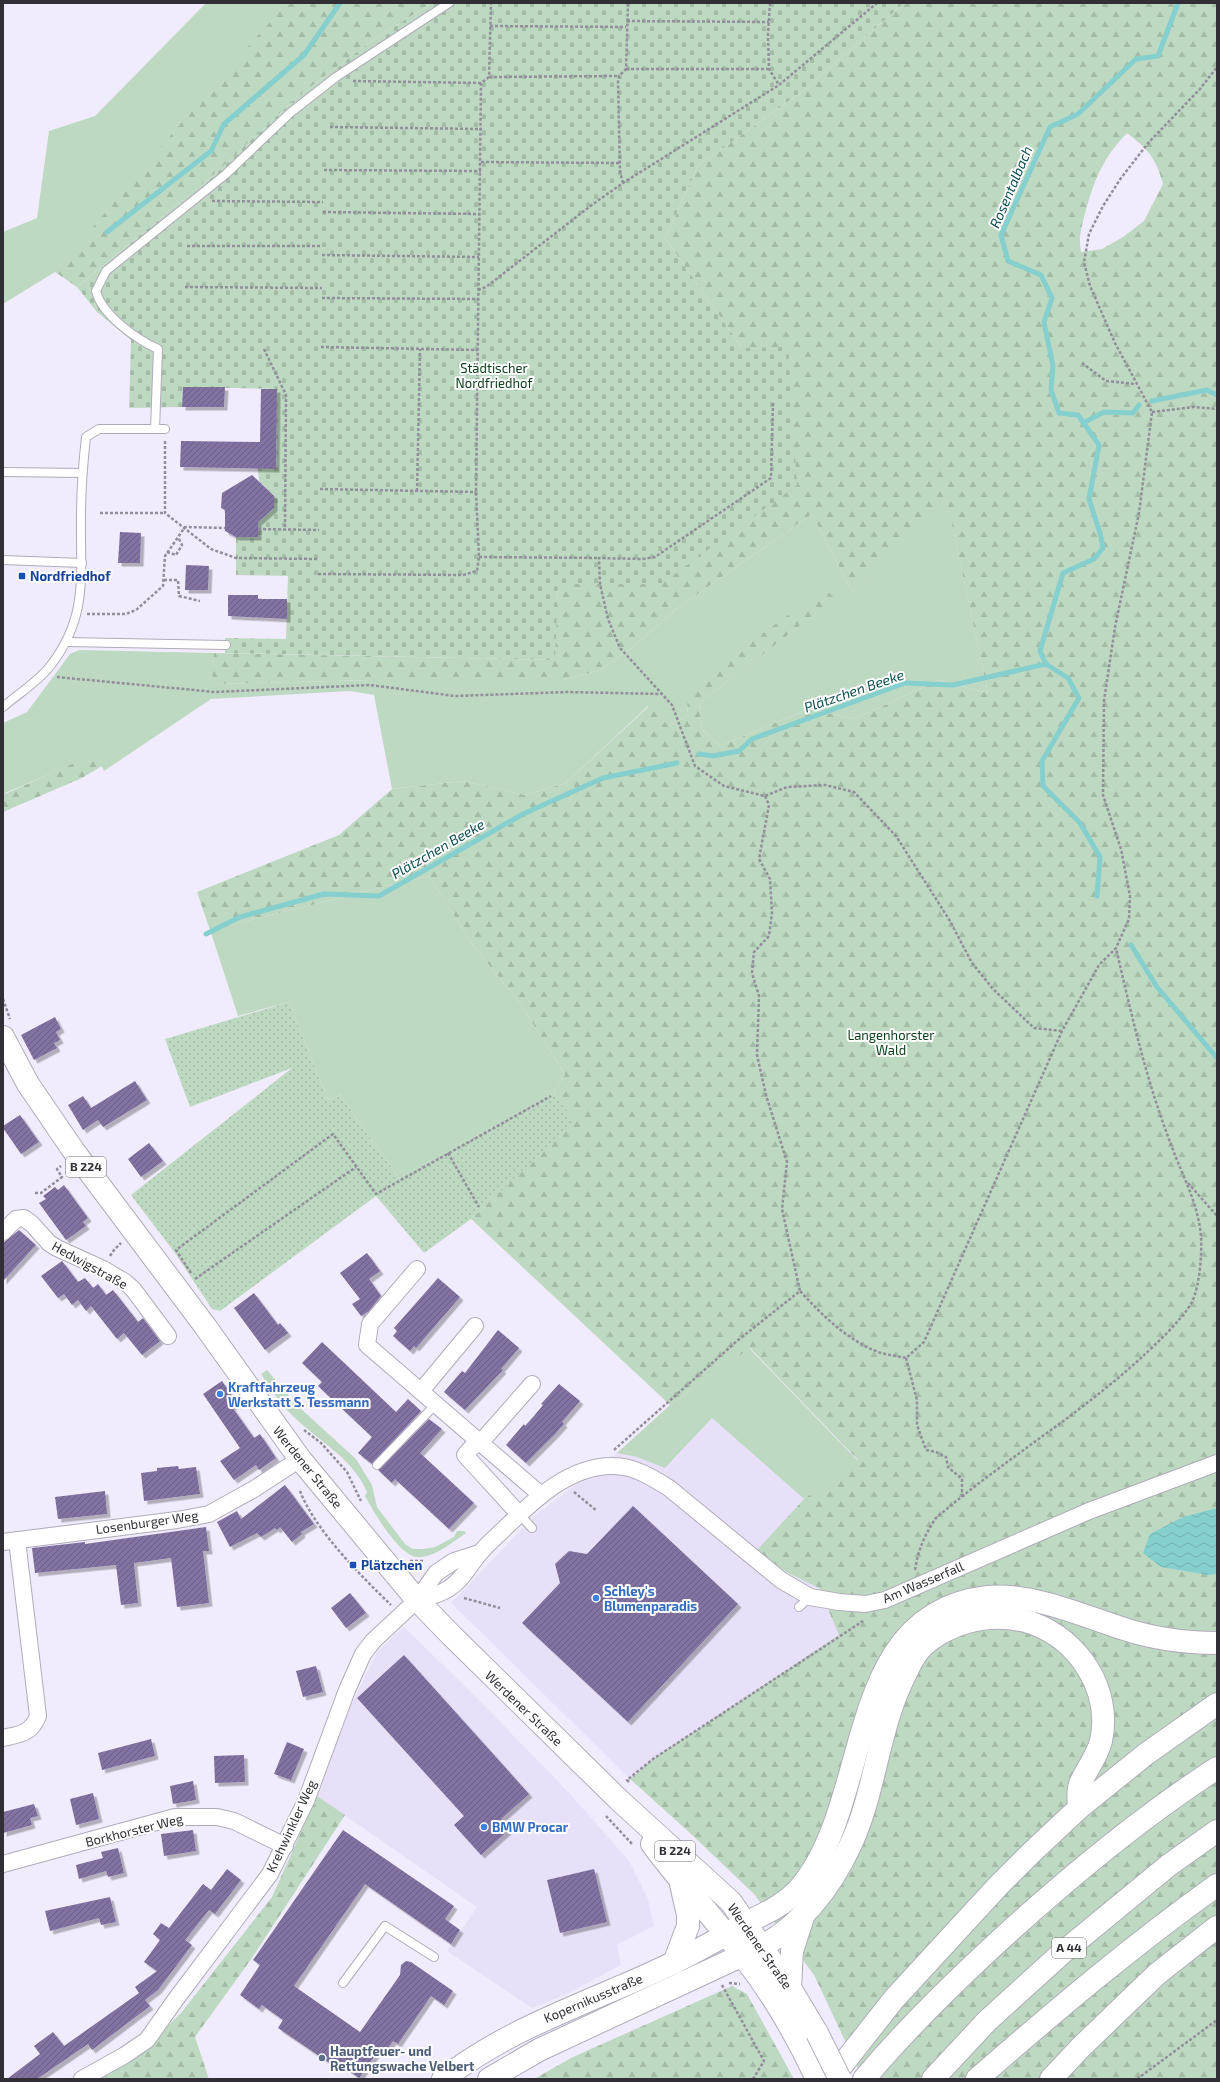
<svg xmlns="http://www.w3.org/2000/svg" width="1220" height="2082" font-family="'Exo 2',sans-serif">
<defs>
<pattern id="forest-firs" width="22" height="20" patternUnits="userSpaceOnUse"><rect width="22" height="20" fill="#bed9c1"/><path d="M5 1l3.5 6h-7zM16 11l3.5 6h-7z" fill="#a4bba6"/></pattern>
<pattern id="cemetery-stones" width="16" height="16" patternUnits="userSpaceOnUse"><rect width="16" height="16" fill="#bed9c1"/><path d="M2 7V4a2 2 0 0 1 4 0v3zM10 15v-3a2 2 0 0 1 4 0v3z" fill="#a4bba6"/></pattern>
<pattern id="park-dots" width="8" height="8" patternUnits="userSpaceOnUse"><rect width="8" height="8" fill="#bed9c1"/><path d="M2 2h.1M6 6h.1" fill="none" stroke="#a4bba6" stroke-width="1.8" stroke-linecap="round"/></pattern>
<pattern id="water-waves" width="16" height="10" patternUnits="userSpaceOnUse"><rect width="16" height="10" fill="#85cfcf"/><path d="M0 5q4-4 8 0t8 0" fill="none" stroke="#73b2b2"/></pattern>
<pattern id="building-hatch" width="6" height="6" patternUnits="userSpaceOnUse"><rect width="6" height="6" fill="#8272a2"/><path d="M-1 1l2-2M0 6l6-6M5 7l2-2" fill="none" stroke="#6b5e85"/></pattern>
<filter id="shadow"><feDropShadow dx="3.5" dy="3.5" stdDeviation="0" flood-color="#0004"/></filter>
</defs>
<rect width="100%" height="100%" fill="#f1ecfd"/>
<!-- built -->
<g fill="#e8e0f8">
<path d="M712,1418L804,1499L756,1551L788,1573L819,1588L839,1635L653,1759L630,1779L451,1603L534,1516L617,1453L637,1457L665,1468Z"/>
<path d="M404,1627L480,1701L572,1796L629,1861L648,1899L654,1926L617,1945L621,1965L569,1993L532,2008L447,1951L477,1907L314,1794L351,1705L378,1650Z"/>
</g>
<!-- grass -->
<g fill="#bed9c1">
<path d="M206,3H289L55,272L3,304V232L37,218L49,131L95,116Z"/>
<path d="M947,500L988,693L938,680L855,719L808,709L720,746L702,729L699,703L834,599L687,708V716L669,726L648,706L566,783L525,795L463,781L392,789L374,695L350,691L211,699L104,771L96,754L3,794V723L27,712L70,654L79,650L214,653L213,684L374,680H563L600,670L637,644L676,609L812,514L852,592Z"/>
<path d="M429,876L472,944L519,1002L565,1074L554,1093L399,1178L340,1095L328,1100L289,1002L238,1016L210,930Z"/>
<path d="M749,1348L858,1461L804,1499L712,1418L665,1468L637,1457L617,1453L670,1405Z"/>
<path d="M267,1370L299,1407L356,1459L372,1485L377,1507L405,1544L413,1549H423L435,1547L454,1537L457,1531H464L466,1533C453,1542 433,1559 416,1557C398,1554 373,1511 365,1496L367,1492C351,1455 315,1440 289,1412C278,1401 270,1387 261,1374Z"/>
</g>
<!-- forest -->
<g fill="url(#forest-firs)" fill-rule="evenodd">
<path d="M287,3H432L373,40L297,97L219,170L77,287L55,272L204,96Z"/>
<path d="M904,3H1217V2079H863L814,1975L754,1894L691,1834L630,1779L653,1759L839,1635L819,1588L788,1573L756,1551L804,1499L858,1460L750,1348L670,1405L471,1219L574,1122L554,1093L565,1074L519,1002L472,944L429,876L210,930L197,892L339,835L392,789L463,781L525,795L566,783L649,706L669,726L687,716L688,693L695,683L825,588L835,599L699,703L702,729L720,746L808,709L855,719L938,680L988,693L947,501L852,592L812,514L676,609L637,644L600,670L563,680H374L212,684L214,653L554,660L558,584H661L742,348L665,238L698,166L804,90ZM1127,133C1148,149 1156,158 1163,184L1144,221L1123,237L1102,249L1081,252C1078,237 1082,225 1086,210C1095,178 1103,158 1127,133Z"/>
<path d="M96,753L102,766L82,778L3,812V790L5,794Z"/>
<path d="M314,1794L345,1815L252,1958L195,2037L209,2079H101L133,2060L181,2013L272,1897L313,1805Z"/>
<path d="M732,1986L747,1994L794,2079H534L573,2057Z"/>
</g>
<!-- cemetery -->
<path fill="url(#cemetery-stones)" d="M432,3H904L804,90L698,166L665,238L742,348L788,347L797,485L661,584H558L555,660L225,653V638L286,639L288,576L236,575V537H258V522L274,508V496L259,481L258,469L277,389L183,387L182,407L129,408L131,340L97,312L77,287L219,170L297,97L373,40Z"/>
<!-- park -->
<path fill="url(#park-dots)" d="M289,1002L328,1100L340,1095L399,1178L554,1093L575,1122L471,1219L424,1253L376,1196L220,1311L212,1309L175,1253L131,1195L292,1068L190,1107L165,1039Z"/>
<!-- water -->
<path fill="url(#water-waves)" d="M1217,1508V1574L1208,1575L1161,1567L1143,1553L1150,1534L1183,1517Z"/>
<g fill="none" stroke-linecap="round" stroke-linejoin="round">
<!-- stream -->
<g stroke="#85cfcf" stroke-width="5">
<path d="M107,232L211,151L224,124L304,55L340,3"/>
<path d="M1152,401L1207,390L1217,395"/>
<path d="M1083,423L1104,412L1133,413L1139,405"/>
<path d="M699,754L713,756L739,751L752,739L905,683L953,685L1046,664"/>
<path d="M1097,896L1100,857L1080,823L1043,786L1042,761L1079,698L1068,678L1046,664L1040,651L1063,573L1094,559L1103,548L1100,533L1089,499L1099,445L1078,415L1059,413L1051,390L1053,366L1044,322L1052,298L1041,275L1008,261L1001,235L1050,127L1078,114L1136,59L1158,56L1178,3"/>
<path d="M206,934L240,917L324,894L379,896L523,814L603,778L677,763"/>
<path d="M1131,945L1157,987L1217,1058"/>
</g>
</g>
<!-- building -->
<g fill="url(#building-hatch)" filter="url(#shadow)">
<path d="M183,387H225L224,407H182Z"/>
<path d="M261,389H277L276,469L180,467L181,441L260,442Z"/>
<path d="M252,475L274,496V508L258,522V537H236L225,531V510L221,508L222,493Z"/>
<path d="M120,532L141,533L140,563H118Z"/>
<path d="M186,565L209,566L208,590H185Z"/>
<path d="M228,595H258V599H287V619L228,616Z"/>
<path d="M55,1017L61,1029L56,1032L60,1040L54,1043L57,1048L34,1060L21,1035Z"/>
<path d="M135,1081L147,1100L103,1127L98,1120L83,1130L68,1105L83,1096L91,1108Z"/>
<path d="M20,1115L39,1142L21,1154L3,1128V1126Z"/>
<path d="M149,1143L163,1161L141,1177L128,1159Z"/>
<path d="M64,1185L88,1218L83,1222L86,1226L66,1240L39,1203L46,1199L43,1196L55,1187L58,1190Z"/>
<path d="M19,1230L36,1245L3,1281V1243Z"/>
<path d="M367,1253L380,1271L369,1279L381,1296L369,1311L361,1316L352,1304L360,1299L340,1273Z"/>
<path d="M62,1261L78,1282L85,1278L93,1288L98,1284L106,1295L113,1290L138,1322L143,1318L160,1341L142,1355L124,1333L117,1339L91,1306L86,1311L78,1300L72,1305L64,1294L58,1298L41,1276Z"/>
<path d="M438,1278L460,1297L416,1348L414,1346L410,1351L393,1336L397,1331L394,1328Z"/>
<path d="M254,1293L278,1325L280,1323L288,1333L265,1350L234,1308Z"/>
<path d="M498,1330L519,1348L501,1369L503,1370L465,1410L444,1392L462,1371L465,1373Z"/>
<path d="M322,1342L396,1412L408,1399L421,1411L372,1464L358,1453L372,1437L318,1386L322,1382L302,1363Z"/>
<path d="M222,1381L237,1403L232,1407L254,1438L260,1434L276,1458L259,1470L256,1465L234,1480L220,1461L240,1448L203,1394Z"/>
<path d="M559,1384L580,1401L562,1422L564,1424L555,1434L526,1463L506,1445L524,1424L525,1426L534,1416L543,1405L541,1404Z"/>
<path d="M429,1419L442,1429L420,1453L474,1503L449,1529L395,1479L392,1483L378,1470Z"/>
<path d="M178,1466L179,1469L196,1467L200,1494L144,1501L141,1473L157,1471V1468Z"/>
<path d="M285,1485L314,1524L301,1532L302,1534L292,1542L280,1527L277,1530L275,1528L261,1537L257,1533L230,1547L217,1522L237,1511L241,1519Z"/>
<path d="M105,1491L107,1514L58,1519L55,1497Z"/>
<path d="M633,1506L738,1604L628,1722L522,1623L560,1583L555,1564L569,1551L587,1554Z"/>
<path d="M206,1527L209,1551H203L209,1603L177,1607L171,1558L134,1563L138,1603L121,1605L116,1565L35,1573L32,1548L85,1542V1544Z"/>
<path d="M350,1593L366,1613L346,1628L331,1608Z"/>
<path d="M404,1655L529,1794L501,1819L510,1829L481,1855L454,1825L464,1816L357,1698Z"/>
<path d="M316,1666L323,1692L303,1697L296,1671Z"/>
<path d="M151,1739L155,1756L102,1770L98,1753Z"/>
<path d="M287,1742L304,1749L291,1780L274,1774Z"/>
<path d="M244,1755L245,1782L215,1783L214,1756Z"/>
<path d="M193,1781L196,1800L173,1804L170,1786Z"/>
<path d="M93,1793L99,1819L76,1825L70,1799Z"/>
<path d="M34,1804L38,1816L30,1818L32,1825L3,1833V1812Z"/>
<path d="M193,1830L196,1851L164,1856L161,1834Z"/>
<path d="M343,1830L454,1906L445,1919L460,1930L451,1944L365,1884L294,1986L360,2032L400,1975L401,1965L406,1961L411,1962L453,1991L444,2005L431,1996L398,2044L393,2041L386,2051L381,2047L359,2078L340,2064L337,2068L278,2028L283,2020L262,2005L259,2009L240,1995L260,1965L253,1960Z"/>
<path d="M118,1848L124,1873L108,1877L106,1871L79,1879L76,1865L103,1858L101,1852Z"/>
<path d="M227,1869L241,1880L215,1914L209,1910L185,1940L192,1945L158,1990L145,2000L150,2006L92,2050L88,2044L37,2079H7L40,2054L34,2046L53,2032L64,2046L139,1993L135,1987L157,1971L144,1962L160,1940L153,1934L161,1923L169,1928L203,1884L211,1890Z"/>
<path d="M594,1869L607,1922L560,1933L547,1880Z"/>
<path d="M110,1897L116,1922L101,1925L99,1918L50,1931L45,1911Z"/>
</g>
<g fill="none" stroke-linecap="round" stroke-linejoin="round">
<defs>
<g id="lane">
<path d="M155,429L158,349C136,339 102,315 96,291L106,271L226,174L290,113L336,77L449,3"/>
<path d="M3,472L82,473"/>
<path d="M3,560L82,563"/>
<path d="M66,642L226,645"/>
<path d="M3,707C19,693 38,682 51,665C89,615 80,574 81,516C81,490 83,464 86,437L99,429H165"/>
<path d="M377,1465L436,1404"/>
<path d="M519,1514L532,1528"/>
<path d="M799,1607L810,1597"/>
<path d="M343,1983L385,1926L434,1957"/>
</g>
<g id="street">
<path d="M3,1232L16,1219L24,1218L32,1224L49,1243L57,1248L103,1269L125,1282L133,1289L168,1336"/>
<path d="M417,1269L370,1324L367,1345L541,1495"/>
<path d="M421,1391L475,1326"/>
<path d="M519,1514L465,1455L472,1447L481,1442L532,1384"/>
<path d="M3,1542L177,1520L209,1514L254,1489L300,1459"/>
<path d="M417,1600C427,1597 439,1595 448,1589C463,1580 469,1565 480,1553C487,1544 496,1537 504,1529C533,1501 569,1465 614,1466C634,1466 653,1478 669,1488L781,1580L810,1597L839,1602L865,1604L885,1600L1089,1511L1217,1463"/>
<path d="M3,1738C20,1734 31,1734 38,1716L17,1540"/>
<path d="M3,1864L175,1817H217L234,1821L285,1846"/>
<path d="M82,2079L125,2055L147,2040L176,1999L270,1874L306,1801L347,1690L363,1654L373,1641L417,1600L436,1573L454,1561L479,1553"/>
</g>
<g id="secondary">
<path d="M443,2079C498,2037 553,2016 615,1989C659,1971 702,1950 743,1924"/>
<path d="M489,2079L539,2050L760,1947"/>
</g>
<g id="primary">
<path d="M3,1037L28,1084L73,1150L205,1326L300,1459L417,1600L452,1636L619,1800L731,1902L790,1988L817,2033"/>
<path d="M652,1844C681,1883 714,1918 743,1956C772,1993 797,2036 817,2079"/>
<path d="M674,1963L688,1926V1915L681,1884"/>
</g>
<g id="highway">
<path d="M745,1923C765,1914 784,1905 799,1889C875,1801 841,1613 988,1597C1031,1593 1081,1615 1121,1628C1151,1638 1185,1643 1217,1643"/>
<path d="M761,1947C803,1924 831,1887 851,1844C876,1790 878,1727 906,1673C910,1664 915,1654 922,1647C934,1635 952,1626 967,1622C989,1616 1010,1616 1032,1623C1079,1640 1112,1690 1101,1741C1097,1757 1086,1770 1080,1784C1077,1791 1079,1801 1079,1808"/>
<path d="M790,1988L792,1951L803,1917"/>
<path d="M831,2079L894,1999L998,1886L1031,1853L1079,1808L1146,1754L1217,1704"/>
<path d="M864,2079C902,2034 943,1993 986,1953C1058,1886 1134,1822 1217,1768"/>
<path d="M933,2079L987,2021L1062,1953L1169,1865L1217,1831"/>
<path d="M977,2079C1055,2011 1133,1945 1217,1885"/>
<path d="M1051,2079L1080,2048L1157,1974L1217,1927"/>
</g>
</defs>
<!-- lane casing -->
<use href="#lane" stroke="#b0abbb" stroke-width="10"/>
<!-- street casing -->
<use href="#street" stroke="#b0abbb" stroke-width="18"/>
<!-- secondary casing -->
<use href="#secondary" stroke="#b0abbb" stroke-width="24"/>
<!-- primary casing -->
<use href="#primary" stroke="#b0abbb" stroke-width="24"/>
<!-- highway casing -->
<use href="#highway" stroke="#b0abbb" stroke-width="24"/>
<!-- path -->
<g stroke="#928e9a" stroke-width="2.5" stroke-dasharray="3 2" stroke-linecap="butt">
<path d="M770,3L768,34L769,69L779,85"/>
<path d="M627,21L769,22"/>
<path d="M490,26L626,27"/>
<path d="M626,69H769"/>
<path d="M489,77L619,76"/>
<path d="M353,81L481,83"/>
<path d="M330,127L482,129"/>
<path d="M481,162L619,163"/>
<path d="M324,170L481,171"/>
<path d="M623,183L620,172L618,82L619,76L626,69L628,3"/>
<path d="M212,201L323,202"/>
<path d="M323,212L479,214"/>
<path d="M187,246H322"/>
<path d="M322,255L479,257"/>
<path d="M185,287L322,288"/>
<path d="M478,290L486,287L593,204L623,183L779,85L877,3"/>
<path d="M322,298L478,299"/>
<path d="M321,347L478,350"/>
<path d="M264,349L286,395L285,530"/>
<path d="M1082,363L1106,381L1135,384"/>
<path d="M773,403L771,478L655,557L642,559L599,558L600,584L608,619L620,648L672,705L695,766L724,786L765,796L787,787L825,785L854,792L896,836L950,921L972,963L993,989L1034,1028L1062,1031"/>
<path d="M1152,412L1194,407L1217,409"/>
<path d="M165,441V513L211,549L236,558L318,559"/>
<path d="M320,489L476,492"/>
<path d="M417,491L420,349"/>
<path d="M100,513H165"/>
<path d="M258,529L319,530"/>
<path d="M167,552L176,555L182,545L178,537"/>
<path d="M479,557L599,558"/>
<path d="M318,574L463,575L477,571L479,557L476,492L481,83L489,77L491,3"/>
<path d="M164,580H178L179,596L200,601"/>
<path d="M87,614H126L136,610L163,586L165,556L185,527L225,528"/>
<path d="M57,677L215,692L370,685L455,696L567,692L662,694"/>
<path d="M765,796L769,805L759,859L770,879L772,913L769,936L754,952L752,973L759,996L757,1055L766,1095L787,1162L782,1209L800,1291"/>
<path d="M3,999L10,1019"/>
<path d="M448,1153L479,1207"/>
<path d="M1188,1183L1217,1216"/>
<path d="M35,1193H41L62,1177L57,1169L61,1166"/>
<path d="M110,1256L114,1250L121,1243"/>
<path d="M191,1273L176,1250L333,1134L376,1194L551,1096"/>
<path d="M195,1279L356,1167"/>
<path d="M906,1358L917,1400V1425L926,1450L936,1452L946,1457L948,1467L962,1479V1497"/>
<path d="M304,1430L321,1443L347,1472L361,1501"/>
<path d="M614,1450L737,1341L800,1291C823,1316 846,1339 878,1352C887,1355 897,1356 906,1358L924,1342L1062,1031L1099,965L1116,948L1129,919L1130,896L1121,849L1103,795L1104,701L1115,627L1139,513L1152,412L1115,343L1090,286L1084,262L1089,234L1103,206L1121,178L1149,142L1200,89L1217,67"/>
<path d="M300,1491C315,1530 360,1575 391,1605"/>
<path d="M574,1492L597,1511"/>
<path d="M410,1561H425"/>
<path d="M915,1570C918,1550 925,1534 936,1518C1002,1461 1078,1416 1142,1357C1157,1343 1182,1320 1192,1302C1200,1285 1202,1254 1201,1236C1198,1202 1181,1173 1170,1142C1146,1079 1131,1013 1116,948"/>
<path d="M464,1598L500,1608"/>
<path d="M629,1782L627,1780L653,1759L863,1621"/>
<path d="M606,1816L633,1845"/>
<path d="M729,1983L740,1984"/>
<path d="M722,1985L764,2061L753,2079"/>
<path d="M1137,2079L1217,2020"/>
</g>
<!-- lane -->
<use href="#lane" stroke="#fff" stroke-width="8"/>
<!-- street -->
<use href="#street" stroke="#fff" stroke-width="16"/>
<!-- secondary -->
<use href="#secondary" stroke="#fff" stroke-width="22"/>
<!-- primary -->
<use href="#primary" stroke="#fff" stroke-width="22"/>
<!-- highway -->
<use href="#highway" stroke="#fff" stroke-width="22"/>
<defs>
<path id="primary-bridge" d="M817,2033L840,2079"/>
</defs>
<!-- primary-bridge casing -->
<use href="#primary-bridge" stroke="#b0abbb" stroke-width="24" stroke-linecap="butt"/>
<!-- primary-bridge -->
<use href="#primary-bridge" stroke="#fff" stroke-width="22"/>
</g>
<!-- markers -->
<g fill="#1a4fb4" stroke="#fcfdfc" stroke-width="1.5">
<rect x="18" y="572" width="8" height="8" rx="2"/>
<rect x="349" y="1561" width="8" height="8" rx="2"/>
</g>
<g fill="#3f7fe0" stroke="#fcfdfc" stroke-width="1.5">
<circle cx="220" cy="1394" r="4"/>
<circle cx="596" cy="1598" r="4"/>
<circle cx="484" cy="1827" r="4"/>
</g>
<circle fill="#5c6f8a" stroke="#fcfdfc" stroke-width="1.5" cx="322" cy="2058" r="4"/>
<g text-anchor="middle" stroke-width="4" stroke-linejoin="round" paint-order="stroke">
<!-- shield labels -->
<g fill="#fcfdfc" stroke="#6e6d71" stroke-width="1">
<rect x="66" y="1157" width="40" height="20" rx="3"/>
<rect x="655" y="1841" width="40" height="20" rx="3"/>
<rect x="1052" y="1938" width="34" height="20" rx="3"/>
</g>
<g font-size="12" font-weight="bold" fill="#312f35">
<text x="86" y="1171">B 224</text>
<text x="675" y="1855">B 224</text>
<text x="1069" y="1952">A 44</text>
</g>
<!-- park labels -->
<g font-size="13" fill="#0e401b" stroke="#fcfdfc">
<text x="494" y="373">Städtischer<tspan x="494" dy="15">Nordfriedhof</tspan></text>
<text x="891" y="1040">Langenhorster<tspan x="891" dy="15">Wald</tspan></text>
</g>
<!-- transit labels -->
<g font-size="13" font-weight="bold" fill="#164399" stroke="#fcfdfc" text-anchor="start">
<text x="30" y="581">Nordfriedhof</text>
<text x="361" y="1570">Plätzchen</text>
</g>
<!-- street labels -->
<g font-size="13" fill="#312f35" stroke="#fcfdfc">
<text transform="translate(90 1265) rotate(29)" y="5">Hedwigstraße</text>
<text transform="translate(308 1467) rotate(51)" y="5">Werdener Straße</text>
<text transform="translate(147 1522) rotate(-8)" y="5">Losenburger Weg</text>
<text transform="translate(923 1582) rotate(-23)" y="5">Am Wasserfall</text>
<text transform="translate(524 1708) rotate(44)" y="5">Werdener Straße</text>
<text transform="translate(291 1826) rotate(-65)" y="5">Krehwinkler Weg</text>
<text transform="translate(134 1830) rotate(-14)" y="5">Borkhorster Weg</text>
<text transform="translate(760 1946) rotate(55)" y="5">Werdener Straße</text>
<text transform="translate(593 1998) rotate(-23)" y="5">Kopernikusstraße</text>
</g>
<!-- shop labels -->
<g font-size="13" font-weight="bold" fill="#366cbe" stroke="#fcfdfc" text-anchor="start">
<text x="228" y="1392">Kraftfahrzeug<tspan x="228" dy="15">Werkstatt S. Tessmann</tspan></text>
<text x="604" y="1596">Schley's<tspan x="604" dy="15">Blumenparadis</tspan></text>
<text x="492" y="1832">BMW Procar</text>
</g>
<!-- service labels -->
<g font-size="13" font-weight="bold" fill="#4e5e75" stroke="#fcfdfc" text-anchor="start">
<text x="330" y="2056">Hauptfeuer- und<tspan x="330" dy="15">Rettungswache Velbert</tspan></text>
</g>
<!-- water labels -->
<g font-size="14" font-style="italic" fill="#0c4f50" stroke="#fcfdfc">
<text transform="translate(1011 187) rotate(-67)" y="5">Rosentalbach</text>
<text transform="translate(854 691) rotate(-19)" y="5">Plätzchen Beeke</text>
<text transform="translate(438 849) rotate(-30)" y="5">Plätzchen Beeke</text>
</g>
</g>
<!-- border -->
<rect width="1220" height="2082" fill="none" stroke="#312f35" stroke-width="8"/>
</svg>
